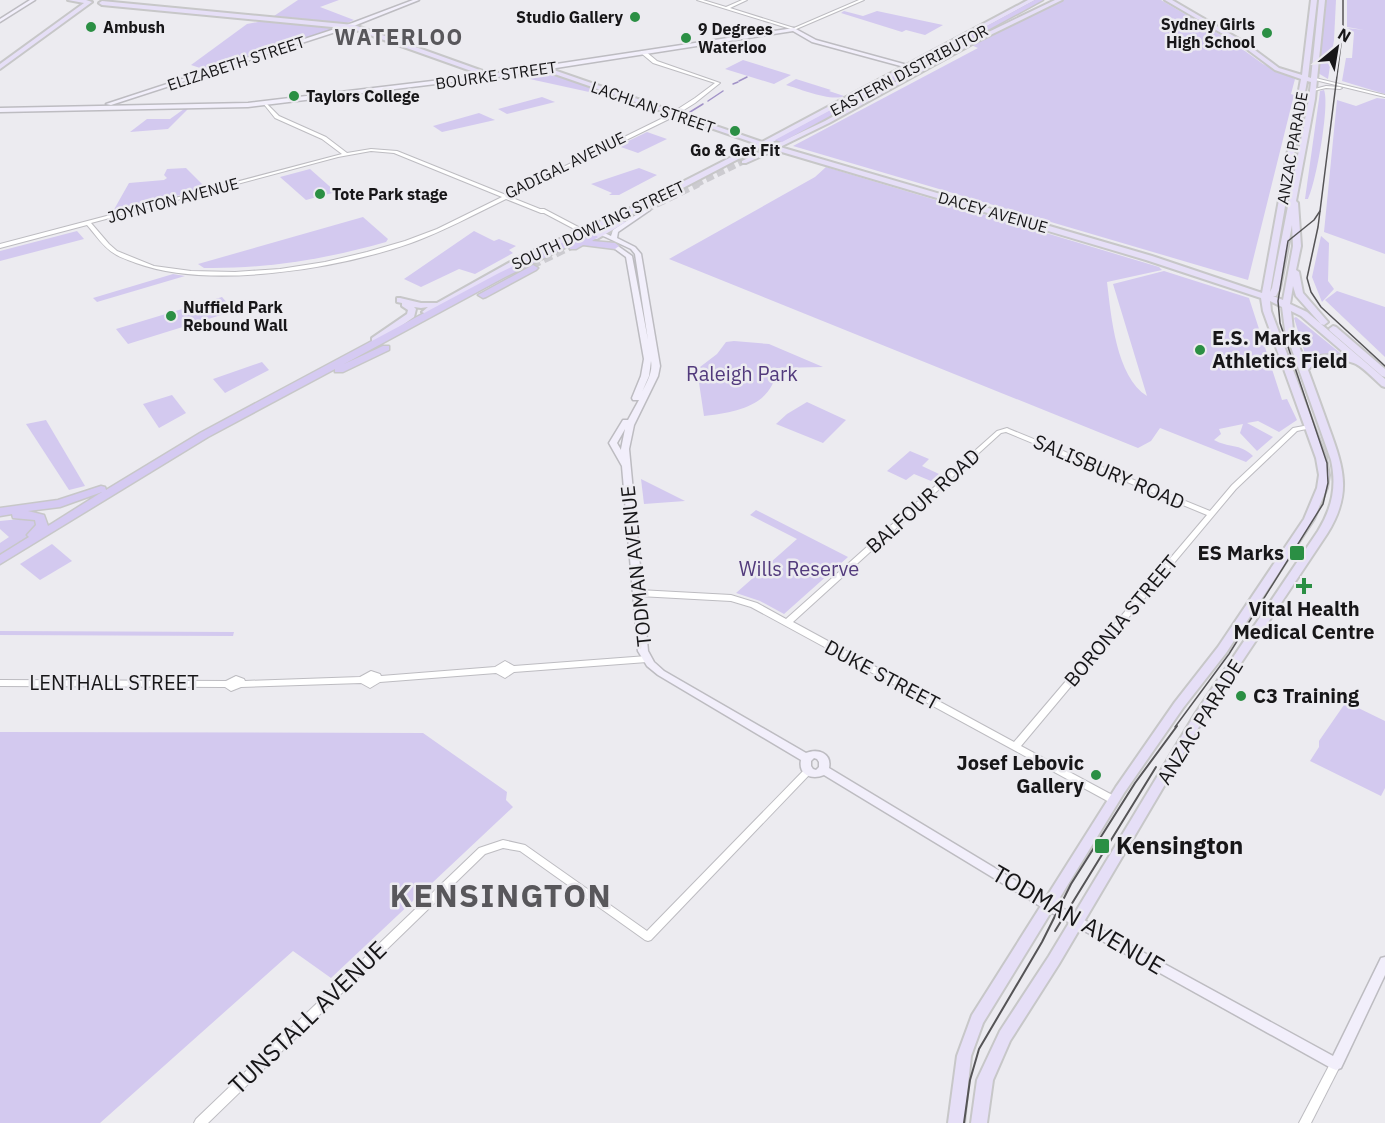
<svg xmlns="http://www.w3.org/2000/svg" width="1385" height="1123" font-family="'IBM Plex Sans',sans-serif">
<rect width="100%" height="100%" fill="#ecebf0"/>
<!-- green -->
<g fill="#d3c9ef">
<path d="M298,0H339L320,7L354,20L347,23L274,16Z"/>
<path d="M1062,0H1161L1231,41L1263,64L1295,79L1291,94L1294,95L1293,99L1248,280L793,146L978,48L971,45Z"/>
<path d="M1326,0H1336L1334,40L1328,79L1318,73Z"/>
<path d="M1347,0H1385V94L1342,81L1346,58H1352L1354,33L1350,32L1348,37L1347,28L1364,30L1347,27Z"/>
<path d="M844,11L863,16L877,11L943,25L925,35L906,30L902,32L841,13Z"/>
<path d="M269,20L338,27L206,70L191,65L247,24Z"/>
<path d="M743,60L791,75L774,84L725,69Z"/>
<path d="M542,71L596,89L597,90L589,92L516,76Z"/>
<path d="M796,79L831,90L829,91L844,96C832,102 800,89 786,85Z"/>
<path d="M1324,90C1330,105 1316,183 1308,199H1305L1319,99L1320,91Z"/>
<path d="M542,97L555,102L507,114L498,109Z"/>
<path d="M1377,98L1385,99V254L1324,232L1337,100L1356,106Z"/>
<path d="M184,109H188L168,129L130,132L147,119H170Z"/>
<path d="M479,113L495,120L442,132L433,126Z"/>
<path d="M647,132L667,139L638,153L618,146Z"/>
<path d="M826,167L1159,267L1162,270L1107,282C1111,315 1116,377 1147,396L1113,284L1164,271L1249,298L1282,400L1287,399L1297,420L1279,432L1258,421L1247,423L1273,437L1257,451L1240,433L1243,424L1219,429L1221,434L1214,440C1228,448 1240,443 1253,456L1246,462L1160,428L1151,441L1138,448L669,259L815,177Z"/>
<path d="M186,168L206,188L112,213L129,183L164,180L167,178L164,175L167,169Z"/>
<path d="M639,168L657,175L619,195H609L612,193L591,184Z"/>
<path d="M310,169L336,192L306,200L280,177Z"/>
<path d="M363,217L388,239L386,242C326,259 267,269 204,268L198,264Z"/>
<path d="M77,231L84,239L0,261V251Z"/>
<path d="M474,231L494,241L499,239L516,246L509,250L513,253L475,274L459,269L421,287L404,279Z"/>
<path d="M1321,236L1329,243L1328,281L1334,289L1322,302L1312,277Z"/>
<path d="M173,274L185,276L97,302L93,298Z"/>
<path d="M1337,291L1385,307V357L1325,300Z"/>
<path d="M222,297L234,311L128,344L116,329Z"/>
<path d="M1296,317L1344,356L1306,357L1294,318Z"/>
<path d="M734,341L769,344L823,367L777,368C773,406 736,412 704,416L698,376L705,372L700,367L717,354L726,342Z"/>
<path d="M262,362L269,370L225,393L213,379Z"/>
<path d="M172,395L186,413L159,428L143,404Z"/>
<path d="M807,402L846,420L823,443L776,424L787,414Z"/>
<path d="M46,420L85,486L69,490L26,424Z"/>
<path d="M910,451L929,459L922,466L939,474L931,481L914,474L906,480L887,471Z"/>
<path d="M641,479L685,501L644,504Z"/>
<path d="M756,510L848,557L784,614L760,601L736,593L797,539L750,515Z"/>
<path d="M29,518L38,522L34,534L0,554V543L9,537L0,529V521Z"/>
<path d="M52,544L72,561L40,580L20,564Z"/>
<path d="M0,631L234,632L233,636L0,635Z"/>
<path d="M1346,702L1385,721V788L1381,796L1310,761L1319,747V741Z"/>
<path d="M0,732L423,733L507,792L506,800L513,807L331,978L293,951L100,1123H0Z"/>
</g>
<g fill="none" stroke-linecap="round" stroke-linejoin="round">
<!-- stream -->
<g stroke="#a192c7" stroke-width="1.5">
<path d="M739,81L747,77"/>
<path d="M733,84L738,82"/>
<path d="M708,101L723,91"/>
<path d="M690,112L703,104"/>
</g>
<!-- motorway-tunnel-far1 -->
<g stroke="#cccbd0" stroke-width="8" stroke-dasharray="8 4" stroke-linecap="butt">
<path d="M790,137L821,121"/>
<path d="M748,155L779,140"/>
<path d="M695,184L756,154"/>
</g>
<!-- motorway-tunnel -->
<g stroke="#cccbd0" stroke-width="9" stroke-dasharray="9 4.5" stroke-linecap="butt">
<path d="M607,227L698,183"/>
<path d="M577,239L614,221"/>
<path d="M519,271L584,239"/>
</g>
<defs>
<g id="tertiary">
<path d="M697,0H703L726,7L742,0H747L730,8L794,28L859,0H864L794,30Z"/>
<path d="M641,51H645L657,61L720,83L695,103L671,118L510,197L540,209H544L584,230V232H580L544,213H541L506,199C475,214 444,231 411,243C337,269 210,290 136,263C129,260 121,258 115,254C103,247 96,235 87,225L0,248V244L342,154L322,139L275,118L263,103L265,102L279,116L326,137L347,153L371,149L397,151L506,195L667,116L695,98L715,83L653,63L641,53ZM371,151L394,153L502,197L437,229L405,241L367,252L325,262L280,269L235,272L191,271L154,266L117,251L109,244L91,223L338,157Z"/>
<path d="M1311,77L1385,95V97L1311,79Z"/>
<path d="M1326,86L1340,87L1342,88L1340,89L1326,88L1313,91L1311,90Z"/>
<path d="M1309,425L1312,427L1311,428L1297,431L1236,489L1021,746L1116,797L1118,800L1116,803L1113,804L751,607L731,601L639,596L635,593L639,590L731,595L757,603L786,619L997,431L1007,428L1009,429L1210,511L1232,485L1293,428ZM1006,432L1207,515L1014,742L793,622L1001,433Z"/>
<path d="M647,656L650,657L651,659L650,661L647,662L514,672L505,678L496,673L380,682L370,688L361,683L241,687L231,691L225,687L0,686V680L226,681L236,676L244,679L245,681L360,677L371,671L380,674L381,676L495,667L505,661L514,666Z"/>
<path d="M808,768L811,769L812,771L811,773L651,940L648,941L645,940L520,851L503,848L485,854L208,1123H194L196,1119L479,848L503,840L525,845L647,931L805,769Z"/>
<path d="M1336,1059L1340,1060L1341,1064L1311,1123H1299L1332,1060Z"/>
</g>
<g id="secondary">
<path d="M30,0H35L0,22V19Z"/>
<path d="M413,0H419L351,27L111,105L106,104L347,25Z"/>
<path d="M794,28L816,40L911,66L908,68L812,42L793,31L543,70L540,68L543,66Z"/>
<path d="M491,74L494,76L493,77L248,107L0,112V108L248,103Z"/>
<path d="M645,209L650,210L618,232L617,238L635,247L641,254L660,366L658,376L634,425L629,449L648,651L654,662L664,671L806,753C818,748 832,753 829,768L1051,902L1333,1056L1381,958L1385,957V975L1341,1068L1336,1070L1331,1068L1043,908L824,775C812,780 798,775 801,760L658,675L647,666L638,651L622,466L609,443L623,420H628L639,400H633L632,398L641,376L644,359L626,257L611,246V244H615L632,256L648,340L635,254L631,249L597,233L600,231L611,236L613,230ZM651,361C653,372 647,382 642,392L649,376ZM625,429L621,449V450L617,443ZM814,758L817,759L819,762V767L816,770L813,769L811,766V761Z"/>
</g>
<g id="primary">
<path d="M68,0H86L92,2L0,69V64L84,3Z"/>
<path d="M1028,0H1035L769,144L774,145L825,121L970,41L1055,0H1062L974,43L829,123L780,147L1152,256L1262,293L1301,79L1275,70L1240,44L1165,0H1172L1244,42L1279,68L1302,75L1311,0H1317L1308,77L1311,78L1319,0H1325L1315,99L1296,201L1298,203L1301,246L1296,270L1299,272L1303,293L1328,322L1324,325L1321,324L1296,296L1293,286L1290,304L1307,312L1385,379V387L1382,386C1374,379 1365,369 1356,364C1343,358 1317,356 1308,370C1315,389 1322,408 1329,428C1344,469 1352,494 1327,534L1203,720L1059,964L1010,1041L993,1080L987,1123H971L977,1080L1000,1031L1049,956L1195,714L1318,531C1332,508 1337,487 1331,460L1285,330L1282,307L1270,301L1271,311L1326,458L1329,475L1327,488L1314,519L1226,653L1183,708L1124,793L983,1023L971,1056L964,1123H948L957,1056L972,1015L1116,787L1175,702L1218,647L1304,519L1317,488L1319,475L1316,458L1263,311L1261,298L1146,260L775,150L746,163H742V161L768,148L763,146L639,211L589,232L594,234L619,220L626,222L597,239H591L583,235L527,260L429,314H426L422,312L428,307L421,308L414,307L416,309L414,317L378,342H372V338L407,314L408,310L402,306V303L397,302V298H400L421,303H437L521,256L633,207L757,144L543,70L491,78L353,29L102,5L99,3L102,1L354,25L491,74L545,67L762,142ZM1307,81L1311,82L1309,99L1272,288L1270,292ZM1292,225L1293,246L1283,300L1273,296H1276L1280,288ZM1291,311L1301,316L1349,357C1334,354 1318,353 1305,362L1293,330Z"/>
<path d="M1333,326L1336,327L1385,369V377L1382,376L1330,331L1329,329Z"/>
</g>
<g id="motorway">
<path d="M1035,0H1043L782,142L775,140Z"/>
<path d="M594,234L598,237L592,241L615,243L619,246L615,249L583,245L576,249H570L569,246L505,277L344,364L383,346H389V350L343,372H335V369L208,437L0,564V555L29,537L27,535L36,525L35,520L13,518L12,514L0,516V508L58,500L101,486L105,487L106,490L200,433L499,273L574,237H580L581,240ZM102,492L48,526L44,515L28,511L60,507Z"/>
<path d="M533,265L538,268L536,270L486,297L483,298L478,295Z"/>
</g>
</defs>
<!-- tertiary casing -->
<use href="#tertiary" stroke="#bdbcc1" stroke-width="2"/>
<!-- secondary casing -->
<use href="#secondary" stroke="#bdbcc1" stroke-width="3"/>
<!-- primary casing -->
<use href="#primary" stroke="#c7c7c8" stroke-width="4"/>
<!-- motorway casing -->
<use href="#motorway" stroke="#c7c7c8" stroke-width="3"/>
<!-- tertiary -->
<use href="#tertiary" fill="#fff" fill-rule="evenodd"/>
<!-- secondary -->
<use href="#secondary" fill="#f2effb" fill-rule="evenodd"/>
<!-- primary -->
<use href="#primary" fill="#e6dff7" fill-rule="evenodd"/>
<!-- motorway -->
<use href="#motorway" fill="#d5caf2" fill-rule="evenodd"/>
<!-- tram-far1 -->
<g stroke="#555456" stroke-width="1.5">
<path d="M1343,0V28L1318,227L1307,278L1311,292L1321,307L1385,366"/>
<path d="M1175,727L1229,654L1323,504L1328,483L1327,463L1280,323L1278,301L1288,241L1314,220L1320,211"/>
</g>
<!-- tram -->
<g stroke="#555456" stroke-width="2">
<path d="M1055,931L1156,767"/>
<path d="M964,1123L970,1080L979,1049L1042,942L1071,884L1135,783L1177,726"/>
</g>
</g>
<!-- markers -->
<g fill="#2b8f44" stroke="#ecebf0" stroke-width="2">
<circle cx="635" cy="17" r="6"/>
<circle cx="91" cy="27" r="6"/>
<circle cx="1267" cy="33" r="6"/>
<circle cx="686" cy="38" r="6"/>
<circle cx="294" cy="96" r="6"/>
<circle cx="735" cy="131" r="6"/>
<circle cx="320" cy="194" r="6"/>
<circle cx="171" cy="316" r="6"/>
<circle cx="1200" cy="350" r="6"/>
<rect x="1289" y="545" width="16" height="16" rx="3"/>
<path d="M1301 577h6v6h6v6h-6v6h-6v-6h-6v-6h6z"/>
<circle cx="1241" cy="696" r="6"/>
<circle cx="1096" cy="775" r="6"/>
<rect x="1094" y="838" width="16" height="16" rx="3"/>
</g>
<g text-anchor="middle" stroke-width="5" stroke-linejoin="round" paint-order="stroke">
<!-- far-poi labels -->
<g font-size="16" font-weight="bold" fill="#171618" stroke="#ecebf0" text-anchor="start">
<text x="623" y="23" text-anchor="end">Studio Gallery</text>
<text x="1255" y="30" text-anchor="end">Sydney Girls<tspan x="1255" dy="18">High School</tspan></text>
<text x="103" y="33">Ambush</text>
<text x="698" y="35">9 Degrees<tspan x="698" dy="18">Waterloo</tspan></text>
<text x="306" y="102">Taylors College</text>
<text x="735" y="156" text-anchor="middle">Go &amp; Get Fit</text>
<text x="332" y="200">Tote Park stage</text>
<text x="183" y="313">Nuffield Park<tspan x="183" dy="18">Rebound Wall</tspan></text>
</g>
<!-- far-street labels -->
<g font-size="16" fill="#171618" stroke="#ecebf0">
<text transform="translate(236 63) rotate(-18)" y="6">ELIZABETH STREET</text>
<text transform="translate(909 70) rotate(-28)" y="6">EASTERN DISTRIBUTOR</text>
<text transform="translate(496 75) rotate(-8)" y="6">BOURKE STREET</text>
<text transform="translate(653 107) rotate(19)" y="6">LACHLAN STREET</text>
<text transform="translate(1292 148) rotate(-80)" y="6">ANZAC PARADE</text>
<text transform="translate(565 165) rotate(-26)" y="6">GADIGAL AVENUE</text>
<text transform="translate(173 200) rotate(-15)" y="6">JOYNTON AVENUE</text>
<text transform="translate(993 212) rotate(16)" y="6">DACEY AVENUE</text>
<text transform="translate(598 225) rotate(-25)" y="6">SOUTH DOWLING STREET</text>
</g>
<!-- poi labels -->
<g font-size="20" font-weight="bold" fill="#171618" stroke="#ecebf0" text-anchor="start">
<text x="1212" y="345">E.S. Marks<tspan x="1212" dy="23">Athletics Field</tspan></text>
<text x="1284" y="560" text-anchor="end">ES Marks</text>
<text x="1304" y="616" text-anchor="middle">Vital Health<tspan x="1304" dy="23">Medical Centre</tspan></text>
<text x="1253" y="703">C3 Training</text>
<text x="1084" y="770" text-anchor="end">Josef Lebovic<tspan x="1084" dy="23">Gallery</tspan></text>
</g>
<!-- park labels -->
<g font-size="20" fill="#523a7c" stroke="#ecebf0">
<text x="742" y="381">Raleigh Park</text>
<text x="799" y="576">Wills Reserve</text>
</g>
<!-- street labels -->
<g font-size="20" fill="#171618" stroke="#ecebf0">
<text transform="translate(1109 472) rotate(23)" y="7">SALISBURY ROAD</text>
<text transform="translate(923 501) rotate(-42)" y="7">BALFOUR ROAD</text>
<text transform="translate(636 566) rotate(-96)" y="7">TODMAN AVENUE</text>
<text transform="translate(1121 621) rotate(-50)" y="7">BORONIA STREET</text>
<text transform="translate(882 675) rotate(28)" y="7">DUKE STREET</text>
<text x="114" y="690">LENTHALL STREET</text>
<text transform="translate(1200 722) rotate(-58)" y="7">ANZAC PARADE</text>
</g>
<!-- far-district labels -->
<g font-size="22" font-weight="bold" letter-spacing="1.5" fill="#58575b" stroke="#ecebf0">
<text x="399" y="45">WATERLOO</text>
</g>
<!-- near-poi labels -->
<g font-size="24" font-weight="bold" fill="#171618" stroke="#ecebf0" text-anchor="start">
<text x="1116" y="854">Kensington</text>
</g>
<!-- near-street labels -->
<g font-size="24" fill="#171618" stroke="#ecebf0">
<text transform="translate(1078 920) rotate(30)" y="8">TODMAN AVENUE</text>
<text transform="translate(308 1018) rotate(-44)" y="8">TUNSTALL AVENUE</text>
</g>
<!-- near-district labels -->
<g font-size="32" font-weight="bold" letter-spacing="1.5" fill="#58575b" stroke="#ecebf0">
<text x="501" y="907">KENSINGTON</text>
</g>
</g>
<!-- north arrow -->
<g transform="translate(1337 48) rotate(30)" stroke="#ecebf0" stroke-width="4.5" paint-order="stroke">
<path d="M0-4.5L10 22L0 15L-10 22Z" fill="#171618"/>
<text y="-9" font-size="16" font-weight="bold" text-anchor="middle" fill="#171618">N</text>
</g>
</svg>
